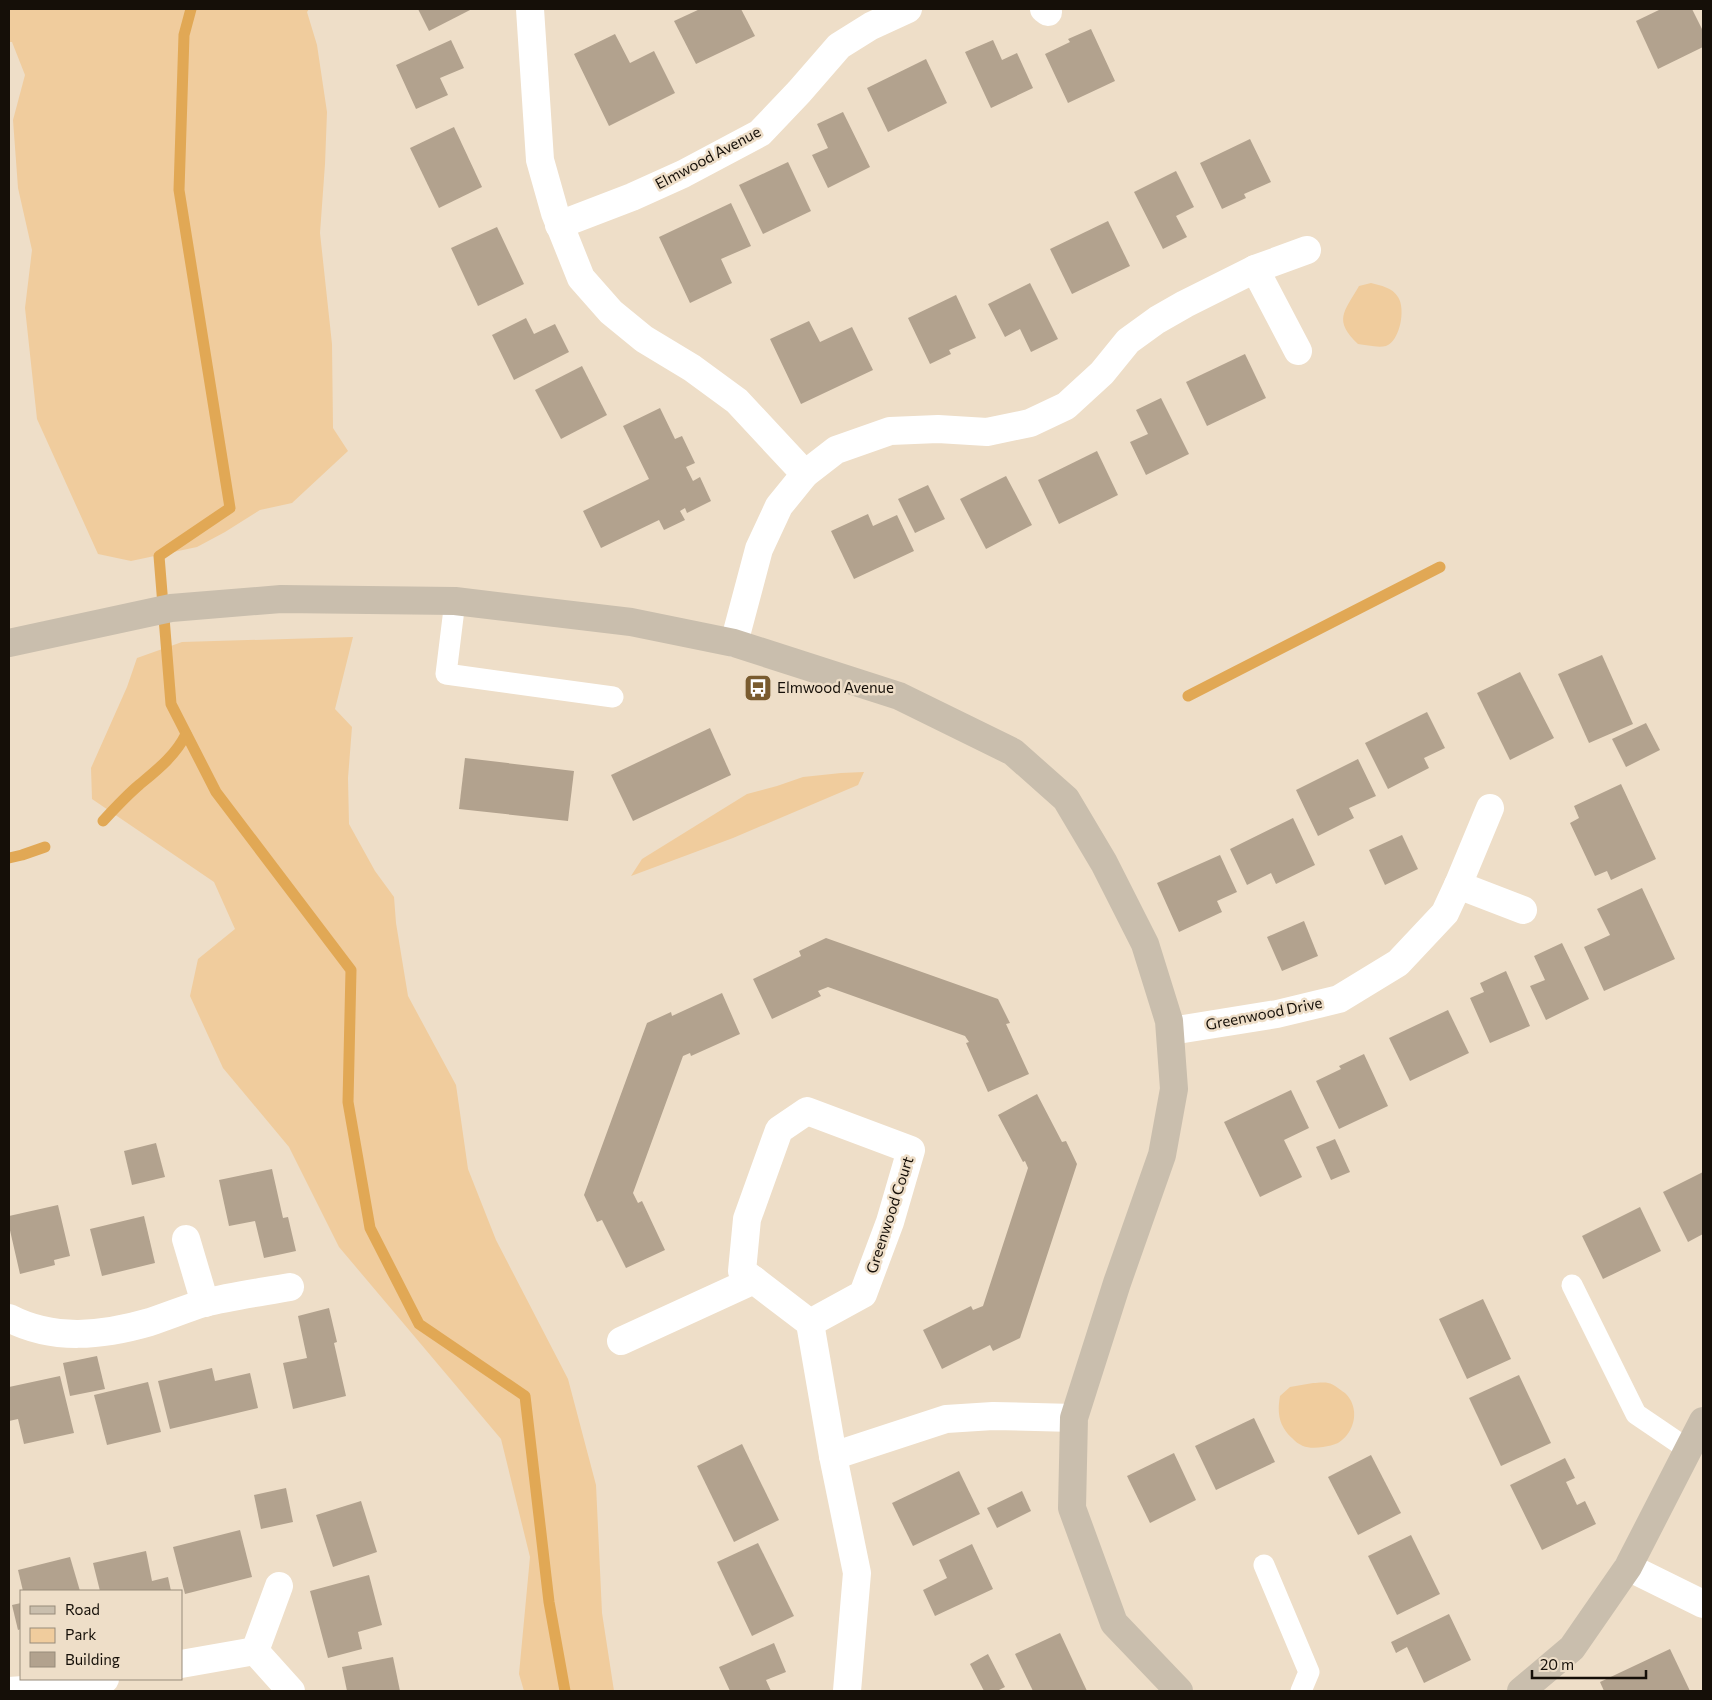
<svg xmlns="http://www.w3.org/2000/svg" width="1712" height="1700" font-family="Commissioner,sans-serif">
<rect width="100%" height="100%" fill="#eedec8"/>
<!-- green -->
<g fill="#f0cc9d">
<path d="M9,9H309L307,12L317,45L327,112L325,164L320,233L332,344L333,428L348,451L292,503L260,510L225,532L197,547L131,561L98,554L37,419L25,308L32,250L18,188L13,120L25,75L12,42H9Z"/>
<path d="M1371,283C1381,286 1392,287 1398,297C1406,309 1400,341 1386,346C1378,348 1366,345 1358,344C1333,320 1344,312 1359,286Z"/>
<path d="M353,637L335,709L352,727L348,778L349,824L375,871L394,897L396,923L408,996L456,1085L468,1169L496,1240L568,1379L596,1485L602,1613L614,1691H524L519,1674L530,1557L501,1439L339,1247L289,1147L223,1068L190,996L198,959L235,929L214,882L92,799L91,768L127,687L137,658L182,642Z"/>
<path d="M864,772L858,785L733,838L631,876L642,859L747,794L777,786L803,777L841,773Z"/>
<path d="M1313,1383C1317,1383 1324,1382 1328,1383C1334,1384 1340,1390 1345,1393C1360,1407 1356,1432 1338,1443C1334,1445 1328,1446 1323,1447C1311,1449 1301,1448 1292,1438C1279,1426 1277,1413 1280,1396L1290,1387Z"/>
</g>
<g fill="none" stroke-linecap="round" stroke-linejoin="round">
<!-- stream -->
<g stroke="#e1a855" stroke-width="11">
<path d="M191,9L184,35L179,190L230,508L159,556L171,704L216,792L351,970L348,1102L370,1228L419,1324L525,1396L549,1602L565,1691"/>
<path d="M1188,696L1440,567"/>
<path d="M103,821C115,808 126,796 139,785C157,770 176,755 186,734"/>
<path d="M9,858L22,855L45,847"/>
</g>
</g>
<!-- building -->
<g fill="#b2a28e">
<path d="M418,9H472L429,31Z"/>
<path d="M700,9H741L755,36L696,64L674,21Z"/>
<path d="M1661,9H1692L1703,31V47L1658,69L1636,21Z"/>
<path d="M1091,29L1115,81L1068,103L1045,54L1070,42L1068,39Z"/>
<path d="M615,34L630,63L654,51L675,93L609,126L574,54Z"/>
<path d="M451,40L464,68L440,78L448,95L416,109L396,65Z"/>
<path d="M993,40L1002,60L1017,53L1033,88L991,108L965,52Z"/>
<path d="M926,59L947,103L888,132L867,88Z"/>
<path d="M843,112L870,167L828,188L812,155L828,148L817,124Z"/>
<path d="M454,127L482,187L439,208L410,148Z"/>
<path d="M1250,139L1271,182L1244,194L1246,198L1222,209L1200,163Z"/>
<path d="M788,162L811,211L763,234L739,185Z"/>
<path d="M1176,171L1194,207L1176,216L1187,237L1163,249L1134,192Z"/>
<path d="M731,203L751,246L721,259L732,283L690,303L659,237Z"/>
<path d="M1108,221L1130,266L1072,294L1050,249Z"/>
<path d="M497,227L524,284L478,306L451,248Z"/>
<path d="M1030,283L1058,339L1031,352L1020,329L1005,337L988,304Z"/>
<path d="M956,295L976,338L949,350L951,354L930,364L908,318Z"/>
<path d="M526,318L534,334L555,324L569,352L514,380L492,335Z"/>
<path d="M809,321L820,342L852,327L873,370L801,404L770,339Z"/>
<path d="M1245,354L1266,398L1207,426L1186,382Z"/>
<path d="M582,366L607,415L561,439L535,390Z"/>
<path d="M1161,398L1189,454L1146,475L1130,442L1148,434L1136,410Z"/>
<path d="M660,408L675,439L682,436L695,463L686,467L693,481L700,477L711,501L687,513L685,508L680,511L685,520L664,530L659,520L601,548L583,511L649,479L623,426Z"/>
<path d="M1097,451L1118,495L1059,524L1038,480Z"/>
<path d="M1006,476L1032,525L986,549L960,499Z"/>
<path d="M928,485L945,519L915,533L898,499Z"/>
<path d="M868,514L873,526L897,515L914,551L854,579L831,531Z"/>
<path d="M1602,655L1633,724L1589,743L1558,674Z"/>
<path d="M1520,672L1554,738L1510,760L1477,693Z"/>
<path d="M1427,712L1445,748L1424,758L1429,768L1388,789L1365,743Z"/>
<path d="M1646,723L1660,750L1626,767L1612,739Z"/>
<path d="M710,728L731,775L633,821L611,775Z"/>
<path d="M465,758L574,771L568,821L459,809Z"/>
<path d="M1358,759L1376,796L1349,808L1354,818L1318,836L1296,790Z"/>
<path d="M1621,784L1656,859L1611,880L1607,871L1595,876L1570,823L1579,818L1574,806Z"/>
<path d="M1293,818L1315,865L1276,884L1271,873L1247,885L1230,849Z"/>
<path d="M1402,835L1418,869L1385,885L1369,850Z"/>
<path d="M1220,855L1237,892L1217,901L1222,912L1179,932L1157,883Z"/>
<path d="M1642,888L1675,959L1604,991L1584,947L1610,935L1597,909Z"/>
<path d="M1304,921L1318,956L1282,971L1267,937Z"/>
<path d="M826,938L998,999L1010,1023L1006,1024L1029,1074L988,1092L966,1043L969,1042L965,1036L828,987L818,991L821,996L772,1019L753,979L801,956L799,951Z"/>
<path d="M1562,943L1589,999L1546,1020L1530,986L1545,980L1534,956Z"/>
<path d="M1506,971L1530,1026L1490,1043L1470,998L1484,992L1480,983Z"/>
<path d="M722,993L740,1034L691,1056L690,1053L683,1056L633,1193L638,1203L642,1201L665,1250L626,1268L602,1220L597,1222L584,1195L647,1023L671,1012L672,1016Z"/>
<path d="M1448,1010L1469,1053L1410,1081L1389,1038Z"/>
<path d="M1364,1054L1388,1106L1339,1129L1316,1081L1341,1069L1339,1066Z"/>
<path d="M1291,1090L1309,1128L1284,1140L1302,1177L1260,1197L1224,1122Z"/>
<path d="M1037,1094L1062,1142L1066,1141L1077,1164L1020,1338L993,1351L990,1345L942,1369L923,1330L971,1306L973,1310L983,1306L1028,1168L1025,1161L1023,1162L998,1115Z"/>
<path d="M1335,1139L1350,1172L1331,1180L1316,1147Z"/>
<path d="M156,1143L165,1177L132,1185L124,1151Z"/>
<path d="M272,1169L283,1218L288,1217L296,1251L264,1258L255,1221L229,1226L219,1180Z"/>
<path d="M1703,1172V1234L1688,1242L1663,1192Z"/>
<path d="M58,1205L70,1256L54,1260L55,1265L20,1274L9,1226V1216Z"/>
<path d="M1640,1207L1661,1251L1603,1279L1582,1236Z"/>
<path d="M144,1216L155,1263L102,1276L90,1229Z"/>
<path d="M1483,1299L1511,1359L1467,1379L1439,1319Z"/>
<path d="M329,1308L337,1342L334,1343L346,1396L293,1409L283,1363L307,1358L298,1316Z"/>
<path d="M97,1356L105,1389L70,1396L63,1363Z"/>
<path d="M212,1368L215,1381L250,1373L258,1408L170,1429L158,1381Z"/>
<path d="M1519,1375L1551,1443L1501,1466L1469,1398Z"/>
<path d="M60,1376L74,1433L24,1444L18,1419L9,1421V1387Z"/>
<path d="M148,1382L161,1432L107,1445L94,1395Z"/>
<path d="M1254,1418L1275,1462L1216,1490L1195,1446Z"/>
<path d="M742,1444L779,1520L734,1542L697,1466Z"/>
<path d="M1174,1453L1196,1500L1150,1523L1127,1476Z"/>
<path d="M1371,1455L1401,1513L1358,1535L1328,1477Z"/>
<path d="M1565,1458L1575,1478L1566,1482L1577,1505L1585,1501L1596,1524L1542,1550L1510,1485Z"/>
<path d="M959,1471L980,1514L913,1546L892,1503Z"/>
<path d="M286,1488L293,1522L261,1529L254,1495Z"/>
<path d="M1022,1491L1031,1511L997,1528L987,1508Z"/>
<path d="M361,1501L377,1552L333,1567L316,1515Z"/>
<path d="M240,1530L252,1577L185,1594L173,1547Z"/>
<path d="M1411,1535L1440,1594L1397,1615L1368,1556Z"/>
<path d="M758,1543L794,1616L752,1636L717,1562Z"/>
<path d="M972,1544L993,1589L935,1616L923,1590L947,1578L939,1560Z"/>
<path d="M146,1551L152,1581L168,1577L171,1591H100L93,1563Z"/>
<path d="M70,1557L80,1591H23L18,1570Z"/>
<path d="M369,1575L382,1625L358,1632L362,1649L328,1658L310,1591Z"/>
<path d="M21,1603V1629L18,1630L12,1605Z"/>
<path d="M1449,1614L1471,1660L1424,1683L1407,1647L1396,1653L1391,1642Z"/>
<path d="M1060,1633L1087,1691H1033L1015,1654Z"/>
<path d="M774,1643L786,1672L766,1680L771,1691H730L719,1667Z"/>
<path d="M1670,1649L1690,1691H1604L1600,1682Z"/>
<path d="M988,1654L1005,1687L997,1691H984L970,1664Z"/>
<path d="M393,1657L400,1691H347L342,1667Z"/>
</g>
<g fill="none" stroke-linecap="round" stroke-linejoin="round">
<!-- lane -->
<g stroke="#fff" stroke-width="21">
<path d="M455,601L446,674L613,697"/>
<path d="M1572,1285L1636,1414L1689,1450"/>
<path d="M1264,1565L1309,1672L1301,1691"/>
</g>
<!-- street -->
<g stroke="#fff" stroke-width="28">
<path d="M530,9L540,160L555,213L581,278L611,312L644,339L692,368L737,401L805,474"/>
<path d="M1044,9L1048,12"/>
<path d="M559,225L632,197L683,174L760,133L799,92L839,46L871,26L908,9"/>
<path d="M1255,269L1298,351"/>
<path d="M734,643L759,549L779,506L805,474L836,450L890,431L938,429L987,432L1030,423L1066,406L1102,373L1128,341L1157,320L1185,304L1255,269L1307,250"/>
<path d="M1458,885L1523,910"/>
<path d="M1171,1031L1277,1014L1339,999L1398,963L1445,913L1458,885L1490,808"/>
<path d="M807,1111L911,1150L890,1222L863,1294L810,1323L742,1271L747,1219L779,1130Z"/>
<path d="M186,1239L205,1303"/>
<path d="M9,1318C53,1341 102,1336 150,1322C168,1316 185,1309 204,1303C232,1296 262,1292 290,1287"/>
<path d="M810,1323L833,1456L857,1573L847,1691"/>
<path d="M621,1341L754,1280"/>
<path d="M833,1456L946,1419L993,1416L1074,1418"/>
<path d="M1628,1567L1703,1604"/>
<path d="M279,1586L255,1651L291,1691"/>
<path d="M181,1664L255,1651"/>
<path d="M9,1691L54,1688L105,1679"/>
</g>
<!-- secondary -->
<g stroke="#c9bead" stroke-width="28">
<path d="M9,643L171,608L281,599L455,601L631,622L734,643L899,696L1013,752L1066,799L1104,863L1145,944L1169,1021L1174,1089L1162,1155L1117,1283L1074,1418L1072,1508L1114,1623L1179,1691"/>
<path d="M1521,1691L1572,1648L1628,1567L1703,1421"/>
</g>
</g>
<!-- icons -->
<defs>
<symbol id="bus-square" viewBox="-11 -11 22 22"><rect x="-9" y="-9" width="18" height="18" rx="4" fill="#795b2f" stroke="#eedec8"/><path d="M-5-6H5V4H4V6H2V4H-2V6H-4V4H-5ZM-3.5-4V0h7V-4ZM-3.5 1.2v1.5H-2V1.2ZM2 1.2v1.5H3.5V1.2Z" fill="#fff"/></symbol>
</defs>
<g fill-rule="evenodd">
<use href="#bus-square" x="742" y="672" width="32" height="32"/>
</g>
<g text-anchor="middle" stroke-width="5" stroke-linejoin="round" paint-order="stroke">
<!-- street labels -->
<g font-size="15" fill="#150f08" stroke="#eedec8">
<text transform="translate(708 158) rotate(-28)" y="5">Elmwood Avenue</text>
<text transform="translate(1264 1014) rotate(-11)" y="5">Greenwood Drive</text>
<text transform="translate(890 1215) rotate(-72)" y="5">Greenwood Court</text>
</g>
<!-- poi labels -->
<g font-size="15" fill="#150f08" stroke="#eedec8" text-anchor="start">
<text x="777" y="693">Elmwood Avenue</text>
</g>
</g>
<!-- border -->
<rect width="1712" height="1700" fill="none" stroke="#150f08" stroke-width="20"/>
<!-- legend -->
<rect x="20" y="1590" width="162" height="90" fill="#eedec8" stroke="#978b7b"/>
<rect x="30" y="1606" width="25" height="8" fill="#c9bead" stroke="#978b7b"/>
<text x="65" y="1615" font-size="15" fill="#150f08">Road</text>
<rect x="30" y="1628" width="25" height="15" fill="#f0cc9d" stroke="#978b7b"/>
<text x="65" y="1640" font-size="15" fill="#150f08">Park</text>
<rect x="30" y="1652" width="25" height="15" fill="#b2a28e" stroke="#978b7b"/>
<text x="65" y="1665" font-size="15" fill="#150f08">Building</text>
<!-- scale -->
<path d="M1532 1670v8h114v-8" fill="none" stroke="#150f08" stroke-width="2.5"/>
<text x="1540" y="1670" font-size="15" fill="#150f08" stroke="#eedec8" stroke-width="4" paint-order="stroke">20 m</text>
</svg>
